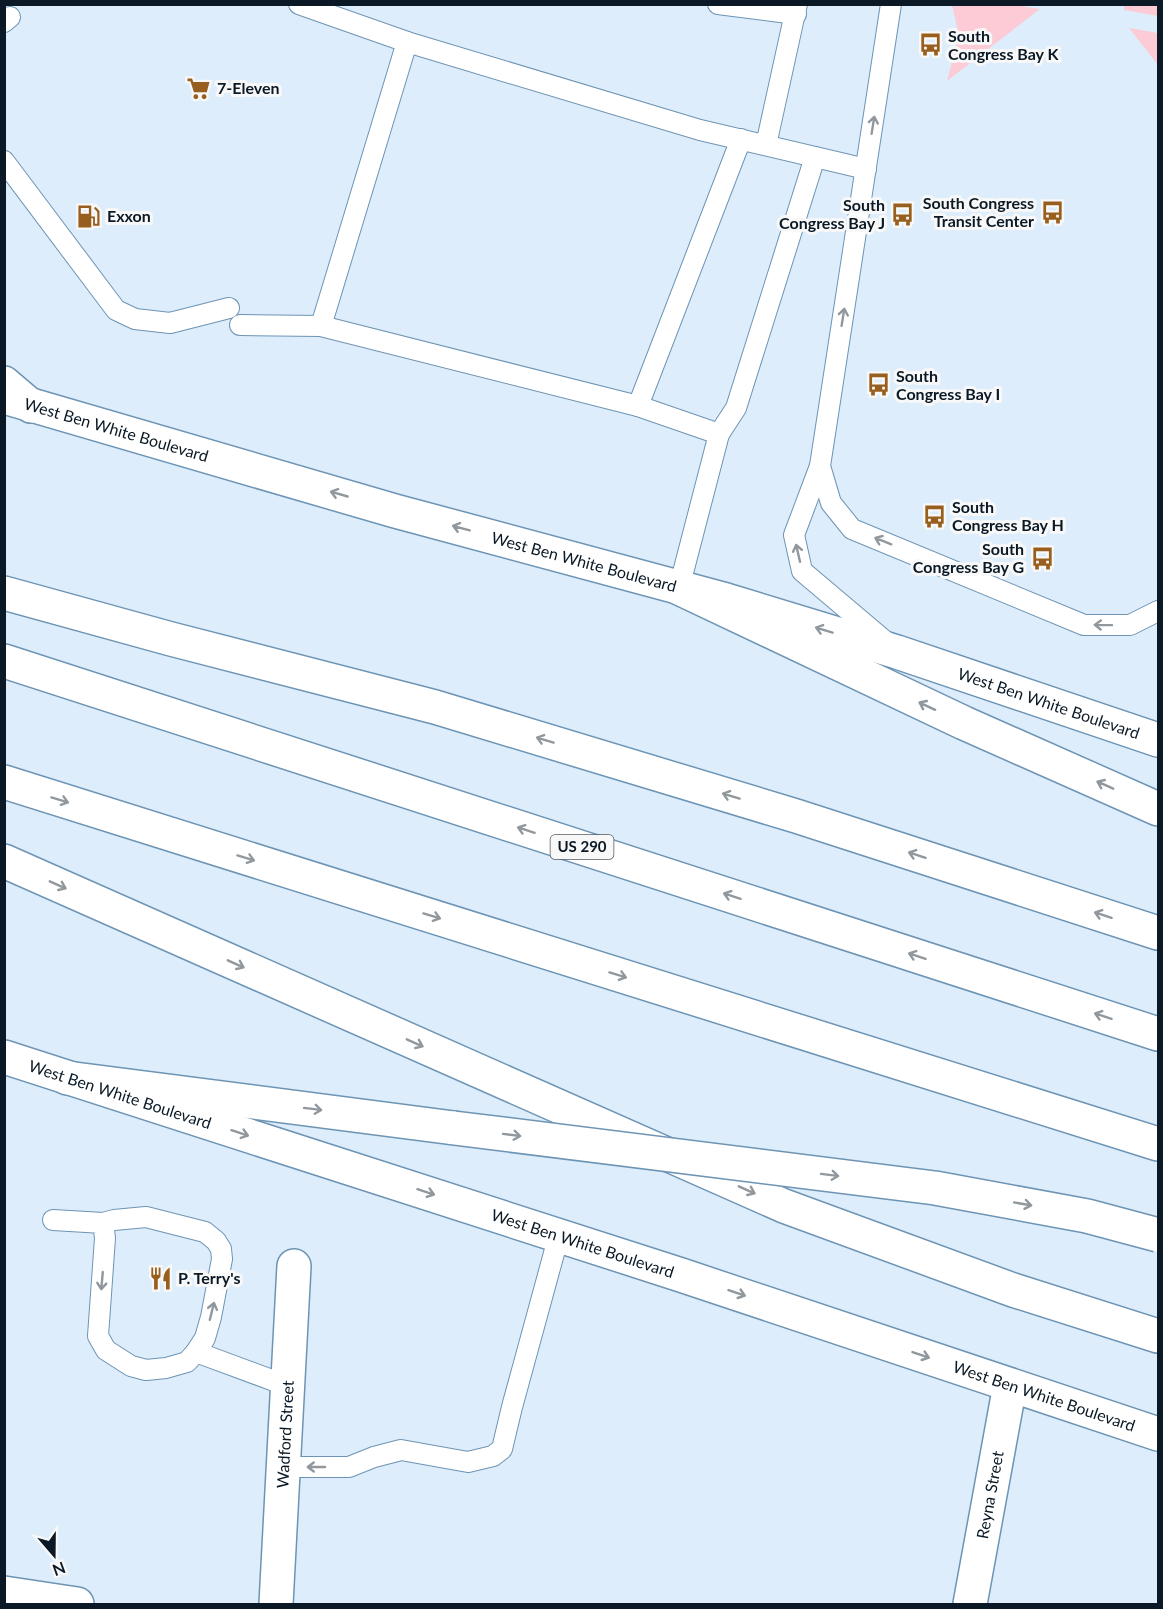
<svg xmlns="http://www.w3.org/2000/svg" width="1163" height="1609" font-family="Lato,sans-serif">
<rect width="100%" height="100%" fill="#ddedfb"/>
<!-- green -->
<g fill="#fccbd6">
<path d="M952,5H1015L1040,9L947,81L959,35Z"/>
<path d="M1126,5H1158V16L1124,10V6Z"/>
<path d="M1129,28L1158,33V65Z"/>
</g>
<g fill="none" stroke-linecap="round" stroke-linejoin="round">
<defs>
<g id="lane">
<path d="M718,4L796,14"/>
<path d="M891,4L820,466L831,503L852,529L1084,625H1130L1158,611"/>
<path d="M4,22L10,17"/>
<path d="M407,42L700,130L866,169"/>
<path d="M766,145L797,4"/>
<path d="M4,161L116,310L135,319L170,323L229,308"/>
<path d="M240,325L321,326L407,42L299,4"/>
<path d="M321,326L638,406"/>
<path d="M719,434L736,408L815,157"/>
<path d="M820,466L794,535L802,571L886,642"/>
<path d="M679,588L719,434L638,406L741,139"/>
<path d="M53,1220L103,1223L114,1220L146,1217L205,1232L216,1241L221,1249L222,1259L211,1317L205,1338L196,1352L187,1362L166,1368L146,1370L131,1366L106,1350L98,1336L105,1238L103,1223"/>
<path d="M196,1352L288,1386"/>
<path d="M283,1467H349L374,1457L401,1450L468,1462L493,1456L502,1449L512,1407L559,1235"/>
</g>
<g id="street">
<path d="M4,1593L77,1604"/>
<path id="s1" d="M276,1604L294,1266"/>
<path id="s2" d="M970,1604L1010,1385"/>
</g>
<g id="secondary">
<path id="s3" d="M4,397L395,511L726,600L897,652L1158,740"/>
<path id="s4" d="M4,1057L681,1275L1158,1434"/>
</g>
<path id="primary" d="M4,383L31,406"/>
<g id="highway">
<path d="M679,588L964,723L1158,809"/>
<path d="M4,593L171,639L435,707L796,816L1158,933"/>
<path d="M4,661L1158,1034"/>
<path d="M4,782L1158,1144"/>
<path d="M4,861L784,1206L1013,1290L1158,1336"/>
<path d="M67,1078L454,1128"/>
</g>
</defs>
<!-- lane casing -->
<use href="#lane" stroke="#6d94b4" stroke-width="22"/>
<!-- street casing -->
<use href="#street" stroke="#6d94b4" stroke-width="36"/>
<!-- secondary casing -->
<use href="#secondary" stroke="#6d94b4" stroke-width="36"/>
<!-- primary casing -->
<use href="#primary" stroke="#6d94b4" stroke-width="36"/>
<!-- highway casing -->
<use href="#highway" stroke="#6d94b4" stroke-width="36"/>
<!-- lane -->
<use href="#lane" stroke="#fff" stroke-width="20"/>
<!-- street -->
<use href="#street" stroke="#fff" stroke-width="33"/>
<!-- secondary -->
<use href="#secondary" stroke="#fff" stroke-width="33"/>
<!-- primary -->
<use href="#primary" stroke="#fff" stroke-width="33"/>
<!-- highway -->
<use href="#highway" stroke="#fff" stroke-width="33"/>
<defs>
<path id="highway-bridge" d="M454,1128L935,1188L1087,1216L1158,1235"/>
</defs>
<!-- highway-bridge casing -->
<use href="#highway-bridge" stroke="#6d94b4" stroke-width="36" stroke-linecap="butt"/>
<!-- highway-bridge -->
<use href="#highway-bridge" stroke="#fff" stroke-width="33"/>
</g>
<!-- one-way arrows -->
<defs><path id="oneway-shaft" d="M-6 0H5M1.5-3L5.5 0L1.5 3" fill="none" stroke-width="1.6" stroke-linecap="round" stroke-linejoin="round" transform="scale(1.5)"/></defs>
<g stroke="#91989d">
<use href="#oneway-shaft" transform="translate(873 125) rotate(-81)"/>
<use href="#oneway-shaft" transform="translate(843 317) rotate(-81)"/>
<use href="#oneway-shaft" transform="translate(339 494) rotate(-164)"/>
<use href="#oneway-shaft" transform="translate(461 528) rotate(-165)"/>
<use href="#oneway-shaft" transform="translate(883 541) rotate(-158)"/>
<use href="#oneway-shaft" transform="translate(798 553) rotate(-103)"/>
<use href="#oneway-shaft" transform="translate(1103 625) rotate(-179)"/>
<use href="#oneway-shaft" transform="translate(824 630) rotate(-163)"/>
<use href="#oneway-shaft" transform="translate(927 706) rotate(-155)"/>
<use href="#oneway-shaft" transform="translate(545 740) rotate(-163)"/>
<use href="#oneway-shaft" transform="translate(1105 785) rotate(-156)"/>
<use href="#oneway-shaft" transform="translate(731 796) rotate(-163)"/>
<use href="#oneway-shaft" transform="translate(60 800) rotate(17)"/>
<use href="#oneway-shaft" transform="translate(526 830) rotate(-162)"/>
<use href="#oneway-shaft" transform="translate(917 855) rotate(-162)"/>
<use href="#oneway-shaft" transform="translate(246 858) rotate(17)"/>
<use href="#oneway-shaft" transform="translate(58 885) rotate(24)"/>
<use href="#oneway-shaft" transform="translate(732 896) rotate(-162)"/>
<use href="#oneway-shaft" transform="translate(1103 915) rotate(-162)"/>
<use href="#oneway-shaft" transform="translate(432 916) rotate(17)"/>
<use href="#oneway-shaft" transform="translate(917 956) rotate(-162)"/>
<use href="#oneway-shaft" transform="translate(236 964) rotate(24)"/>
<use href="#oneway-shaft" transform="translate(618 975) rotate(17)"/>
<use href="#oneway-shaft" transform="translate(1103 1016) rotate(-162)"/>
<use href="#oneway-shaft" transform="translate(415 1043) rotate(24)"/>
<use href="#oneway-shaft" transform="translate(313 1109) rotate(7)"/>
<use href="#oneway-shaft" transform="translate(240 1133) rotate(18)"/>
<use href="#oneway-shaft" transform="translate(512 1135) rotate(7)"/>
<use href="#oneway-shaft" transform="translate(830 1175) rotate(7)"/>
<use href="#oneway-shaft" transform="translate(747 1190) rotate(24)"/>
<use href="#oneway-shaft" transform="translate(426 1192) rotate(18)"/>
<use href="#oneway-shaft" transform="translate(1023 1204) rotate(10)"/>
<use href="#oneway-shaft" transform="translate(102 1281) rotate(95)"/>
<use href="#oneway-shaft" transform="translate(737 1293) rotate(19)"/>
<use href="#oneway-shaft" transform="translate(212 1311) rotate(-76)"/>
<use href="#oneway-shaft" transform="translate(921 1355) rotate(19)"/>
<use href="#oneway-shaft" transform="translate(316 1467) rotate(180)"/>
</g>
<!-- icons -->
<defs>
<symbol id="bus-bare" viewBox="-9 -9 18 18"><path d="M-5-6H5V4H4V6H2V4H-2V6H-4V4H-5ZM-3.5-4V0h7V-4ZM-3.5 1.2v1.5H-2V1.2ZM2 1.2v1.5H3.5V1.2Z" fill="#985e1d" stroke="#f8f8f8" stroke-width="2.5" paint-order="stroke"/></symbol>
<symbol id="supermarket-bare" viewBox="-9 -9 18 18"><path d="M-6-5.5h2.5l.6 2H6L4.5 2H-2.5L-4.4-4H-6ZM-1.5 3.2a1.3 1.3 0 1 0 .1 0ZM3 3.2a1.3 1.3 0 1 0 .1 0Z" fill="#985e1d" stroke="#f8f8f8" stroke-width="2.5" paint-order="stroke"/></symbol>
<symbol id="fuel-bare" viewBox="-9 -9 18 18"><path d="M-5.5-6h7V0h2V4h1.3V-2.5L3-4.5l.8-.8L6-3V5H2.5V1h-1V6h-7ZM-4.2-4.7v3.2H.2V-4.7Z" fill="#985e1d" stroke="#f8f8f8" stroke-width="2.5" paint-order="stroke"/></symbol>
<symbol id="restaurant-bare" viewBox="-9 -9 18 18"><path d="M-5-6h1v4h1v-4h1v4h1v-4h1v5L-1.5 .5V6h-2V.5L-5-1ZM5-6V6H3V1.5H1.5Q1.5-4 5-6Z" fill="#985e1d" stroke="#f8f8f8" stroke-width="2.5" paint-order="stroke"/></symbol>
</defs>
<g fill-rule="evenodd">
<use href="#bus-bare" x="914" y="28" width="33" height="33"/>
<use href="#supermarket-bare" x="182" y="72" width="33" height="33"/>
<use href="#bus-bare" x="1036" y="196" width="33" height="33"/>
<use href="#bus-bare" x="886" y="198" width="33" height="33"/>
<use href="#fuel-bare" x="72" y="200" width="33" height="33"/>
<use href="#bus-bare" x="862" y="368" width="33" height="33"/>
<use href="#bus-bare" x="918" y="500" width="33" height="33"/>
<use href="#bus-bare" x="1026" y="542" width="33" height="33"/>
<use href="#restaurant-bare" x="144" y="1262" width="33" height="33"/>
</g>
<g text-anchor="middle" stroke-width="6" stroke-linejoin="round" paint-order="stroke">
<!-- shield labels -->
<rect fill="#f8f8f8" stroke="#515c64" stroke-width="1.5" x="550.5" y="835" width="63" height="24" rx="4.5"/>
<g font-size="15" font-weight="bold" fill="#0a1925">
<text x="582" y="852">US 290</text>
</g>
<!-- poi labels -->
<g font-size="16" font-weight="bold" fill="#0a1925" stroke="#f8f8f8" text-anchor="start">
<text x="948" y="42">South<tspan x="948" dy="18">Congress Bay K</tspan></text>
<text x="217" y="94">7-Eleven</text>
<text x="1034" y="209" text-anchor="end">South Congress<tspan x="1034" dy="18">Transit Center</tspan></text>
<text x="885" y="211" text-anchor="end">South<tspan x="885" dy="18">Congress Bay J</tspan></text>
<text x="107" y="222">Exxon</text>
<text x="896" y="382">South<tspan x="896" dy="18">Congress Bay I</tspan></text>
<text x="952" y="513">South<tspan x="952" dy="18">Congress Bay H</tspan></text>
<text x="1024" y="555" text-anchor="end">South<tspan x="1024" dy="18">Congress Bay G</tspan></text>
<text x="178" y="1284">P. Terry's</text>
</g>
<!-- street labels -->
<g font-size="16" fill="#0a1925" stroke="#f8f8f8">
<text dy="6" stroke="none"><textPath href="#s3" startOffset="117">West Ben White Boulevard</textPath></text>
<text dy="6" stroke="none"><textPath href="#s3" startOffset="603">West Ben White Boulevard</textPath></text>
<text dy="6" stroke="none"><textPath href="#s3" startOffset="1089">West Ben White Boulevard</textPath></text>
<text dy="6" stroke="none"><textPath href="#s4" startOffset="122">West Ben White Boulevard</textPath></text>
<text dy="6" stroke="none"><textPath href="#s4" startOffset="608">West Ben White Boulevard</textPath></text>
<text dy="6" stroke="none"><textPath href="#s4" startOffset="1094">West Ben White Boulevard</textPath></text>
<text dy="6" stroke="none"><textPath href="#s1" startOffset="170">Wadford Street</textPath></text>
<text dy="6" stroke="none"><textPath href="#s2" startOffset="111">Reyna Street</textPath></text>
</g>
</g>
<!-- border -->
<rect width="1163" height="1609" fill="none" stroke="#0a1925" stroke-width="12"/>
<!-- north arrow -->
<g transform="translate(54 1555) rotate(160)" stroke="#f8f8f8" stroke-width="4.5" paint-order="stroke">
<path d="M0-4.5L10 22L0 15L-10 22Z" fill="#0a1925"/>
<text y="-9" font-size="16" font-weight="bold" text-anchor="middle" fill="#0a1925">N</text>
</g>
</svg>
